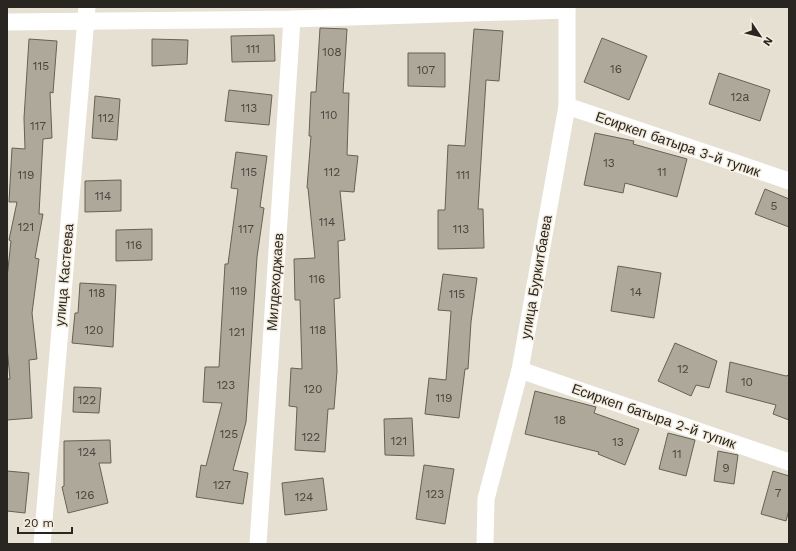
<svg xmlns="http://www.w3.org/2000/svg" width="796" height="551" font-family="'Work Sans',sans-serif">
<rect width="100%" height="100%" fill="#e6e0d2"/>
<!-- building -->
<g fill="#aea89a" stroke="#666154">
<path d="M320,28L347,29L343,93H349L347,155L358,156L354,192L340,191L345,240L338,241L340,298L334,299L337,371L334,409H328L325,452L295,450L297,407L289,406L291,368L302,369L300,300H295L294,259L315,258L308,188H307L311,136H309L311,92H316Z"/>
<path d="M474,29L503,31L499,81L486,80L478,209H483L484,248L438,249V210H445L448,145L465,146Z"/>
<path d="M274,35L275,61L232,62L231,36Z"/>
<path d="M602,38L647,56L629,100L584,82Z"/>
<path d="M29,39L57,41L53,93L50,92L52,138L43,139L39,214H43L35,258L39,259L32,313L37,359L29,360L32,418L7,420V379H10L7,347V278L11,241L9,240L17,202H9L12,148L25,149L24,118Z"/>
<path d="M152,39L188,40L187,64L152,66Z"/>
<path d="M408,53H445V87L408,86Z"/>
<path d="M719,73L770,90L760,121L709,104Z"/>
<path d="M229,90L272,95L269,125L225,121Z"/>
<path d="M95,96L120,99L117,140L92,138Z"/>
<path d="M595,133L634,141L633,144L687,159L677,197L625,183L623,193L584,185Z"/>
<path d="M236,152L267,156L260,207L264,208L257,257L246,422L233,470L248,473L243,504L196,497L201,465L206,466L222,403L203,402L205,367H219L225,264H228L238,189L231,188Z"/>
<path d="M121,180V211L85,212V181Z"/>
<path d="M765,189L789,199V227L755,214Z"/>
<path d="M152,229V260L116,261V230Z"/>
<path d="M618,266L661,273L654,318L611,311Z"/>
<path d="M443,274L477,278L471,322L468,369H465L459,418L425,414L429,378L446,380L451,311L438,310Z"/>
<path d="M80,283L116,285L113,347L72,343L75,313H78Z"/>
<path d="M675,343L717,361L709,388L696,385L691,396L658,381Z"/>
<path d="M730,362L786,376L789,375V420L773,414L776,405L726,392Z"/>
<path d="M74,387L101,388L99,413L73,412Z"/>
<path d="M535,391L596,407L594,413L639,429L625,465L598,454L599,452L525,434Z"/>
<path d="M412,418L414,456L385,455L384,419Z"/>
<path d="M668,433L695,440L686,476L659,469Z"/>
<path d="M110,440L111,463H99L108,503L68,513L62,487L64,486V441Z"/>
<path d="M718,451L738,455L734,484L714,481Z"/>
<path d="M424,465L454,469L445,524L416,519Z"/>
<path d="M7,471L29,473L25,513L7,511Z"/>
<path d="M773,471L789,476V510L786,521L761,514Z"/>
<path d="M323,478L327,510L285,515L282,483Z"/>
</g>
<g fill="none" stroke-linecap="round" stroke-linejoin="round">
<!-- street -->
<g stroke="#fff" stroke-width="17">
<path d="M7,22L292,19L567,10"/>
<path d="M567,106L789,181"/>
<path d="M520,370L789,462"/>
<path d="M42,544L87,7"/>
<path d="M258,544L292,19"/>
<path d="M485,544L486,499L520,370L567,106V7"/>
</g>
</g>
<g text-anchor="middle" stroke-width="3" stroke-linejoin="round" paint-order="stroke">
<!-- number labels -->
<g font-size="12" fill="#4a463f">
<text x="253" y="53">111</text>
<text x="332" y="56">108</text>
<text x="41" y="70">115</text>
<text x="616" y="73">16</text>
<text x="426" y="74">107</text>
<text x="740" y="101">12а</text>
<text x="249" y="112">113</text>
<text x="329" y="119">110</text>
<text x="106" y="122">112</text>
<text x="38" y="130">117</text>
<text x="609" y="167">13</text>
<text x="249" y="176">115</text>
<text x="332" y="176">112</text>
<text x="662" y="176">11</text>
<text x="26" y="179">119</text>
<text x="463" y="179">111</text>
<text x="103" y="200">114</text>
<text x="774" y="210">5</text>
<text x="327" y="226">114</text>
<text x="26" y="231">121</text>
<text x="246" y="233">117</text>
<text x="461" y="233">113</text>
<text x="134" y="249">116</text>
<text x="317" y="283">116</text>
<text x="239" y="295">119</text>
<text x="636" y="296">14</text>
<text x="97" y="297">118</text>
<text x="457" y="298">115</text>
<text x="94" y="334">120</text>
<text x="318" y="334">118</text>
<text x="237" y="336">121</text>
<text x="683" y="373">12</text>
<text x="747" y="386">10</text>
<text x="226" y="389">123</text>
<text x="313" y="393">120</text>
<text x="444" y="402">119</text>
<text x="87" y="404">122</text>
<text x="560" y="424">18</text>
<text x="229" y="438">125</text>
<text x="311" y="441">122</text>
<text x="399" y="445">121</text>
<text x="618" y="446">13</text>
<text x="87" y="456">124</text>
<text x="677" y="458">11</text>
<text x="726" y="472">9</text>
<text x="222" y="489">127</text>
<text x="778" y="497">7</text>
<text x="435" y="498">123</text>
<text x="85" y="499">126</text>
<text x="304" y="501">124</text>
</g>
<!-- street labels -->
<g font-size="14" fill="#292621" stroke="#f4eddf">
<text transform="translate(678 144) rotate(19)" y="5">Есиркеп батыра 3-й тупик</text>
<text transform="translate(64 275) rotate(-85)" y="5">улица Кастеева</text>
<text transform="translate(536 277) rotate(-80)" y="5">улица Буркитбаева</text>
<text transform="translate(275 282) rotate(-86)" y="5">Милдеходжаев</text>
<text transform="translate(654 416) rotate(19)" y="5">Есиркеп батыра 2-й тупик</text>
</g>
</g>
<!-- border -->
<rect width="796" height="551" fill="none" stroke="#292621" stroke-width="16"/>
<!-- north arrow -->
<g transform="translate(760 36) rotate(125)" stroke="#f4eddf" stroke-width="3" paint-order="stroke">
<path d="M0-3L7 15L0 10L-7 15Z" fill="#292621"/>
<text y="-6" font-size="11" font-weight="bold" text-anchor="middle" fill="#292621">N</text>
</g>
<!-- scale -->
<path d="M18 527v6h54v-6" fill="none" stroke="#292621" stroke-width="2"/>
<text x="24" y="527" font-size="12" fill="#292621" stroke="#f4eddf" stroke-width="3" paint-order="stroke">20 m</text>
</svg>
